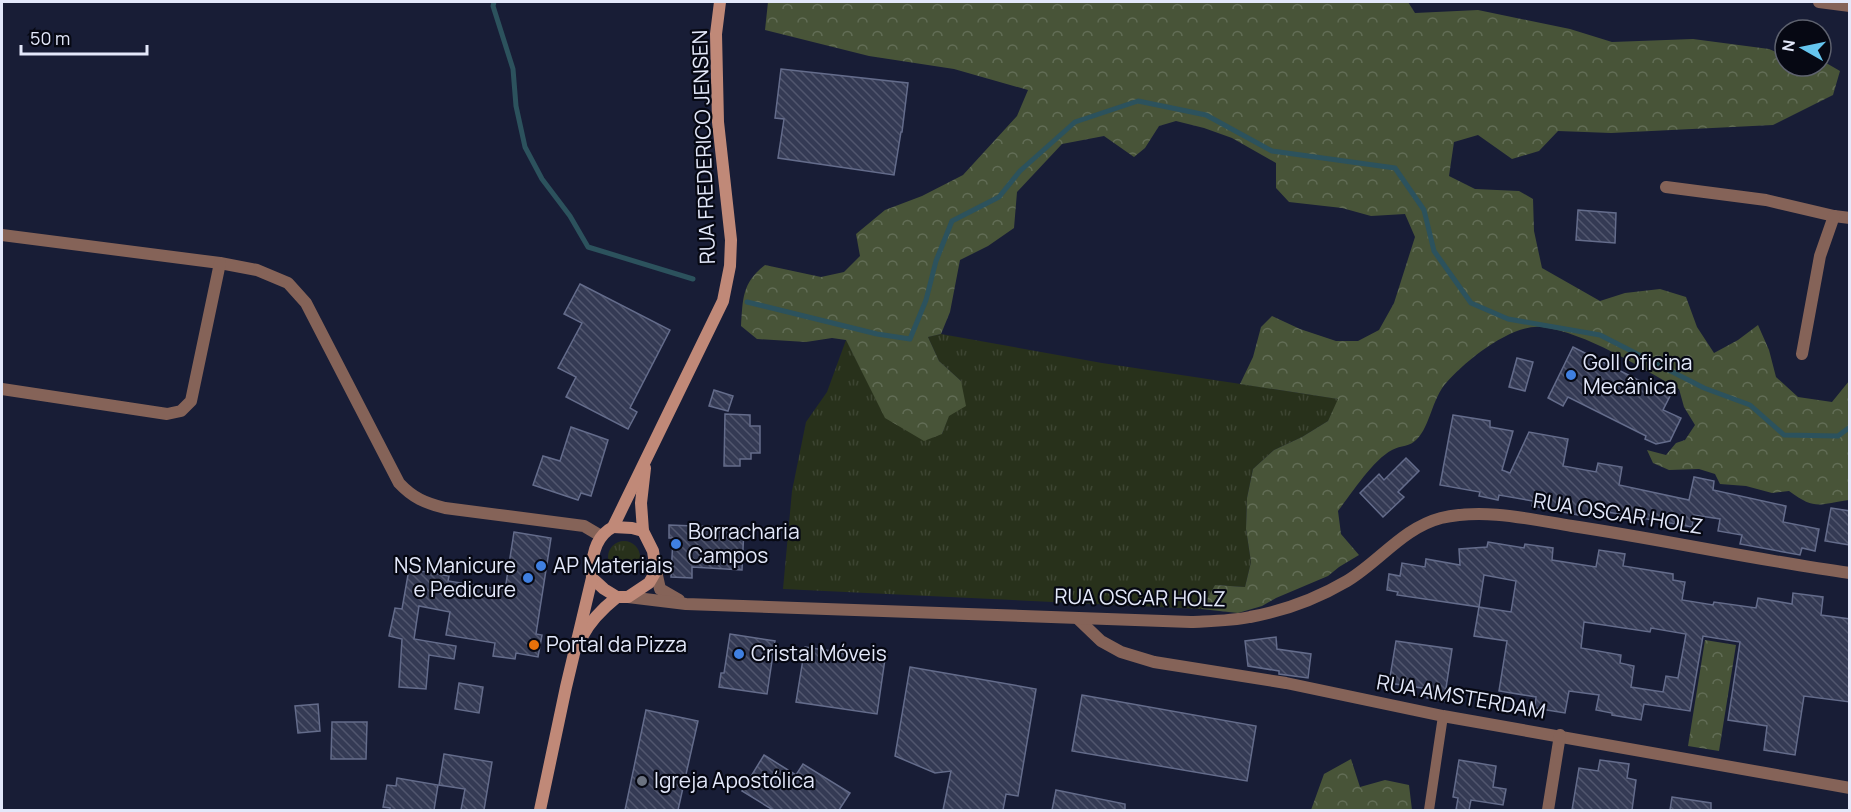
<svg xmlns="http://www.w3.org/2000/svg" width="1851" height="812" font-family="Manrope,sans-serif">
<defs>
<pattern id="grass-tufts" width="24" height="20" patternUnits="userSpaceOnUse" patternTransform="scale(1.5)"><rect width="24" height="20" fill="#28311b"/><path d="M3 7l-1-3M5 7V3M7 7l1-3M15 17l-1-3M17 17v-4M19 17l1-3" fill="none" stroke="#3d4532"/></pattern>
<pattern id="forest-crowns" width="20" height="18" patternUnits="userSpaceOnUse" patternTransform="scale(1.5)"><rect width="20" height="18" fill="#485438"/><path d="M2 6a3 3 0 1 1 6 0M12 15a3 3 0 1 1 6 0" fill="none" stroke="#626d56"/></pattern>
<pattern id="building-back-hatch" width="6" height="6" patternUnits="userSpaceOnUse" patternTransform="scale(1.5)"><rect width="6" height="6" fill="#343a54"/><path d="M-1 5l2 2M0 0l6 6M5-1l2 2" fill="none" stroke="#51566e"/></pattern>
</defs>
<rect width="100%" height="100%" fill="#181d36"/>
<!-- grass -->
<g fill="url(#grass-tufts)">
<path d="M941,334L1102,363L1339,399L1328,421L1302,437L1274,450L1253,469L1247,498L1246,529L1251,562L1245,587L1215,585L1201,609L783,589L792,491L806,422L827,392L846,340L859,365L942,434L961,381L939,361L928,337Z"/>
<circle cx="624" cy="557" r="16"/>
</g>
<!-- forest -->
<g fill="url(#forest-crowns)">
<path d="M768,2H870L871,3L893,2H1408L1415,13L1478,10L1570,29L1612,42L1693,39L1769,49L1785,56V66H1821V60L1840,71L1833,95L1773,125L1611,133L1558,131L1539,151L1512,159L1478,135L1454,142L1449,176L1475,189L1519,191L1533,199L1534,231L1542,268L1600,301L1625,293L1660,289L1686,297L1697,327L1714,353L1738,340L1758,325L1769,350L1776,377L1798,397L1832,402L1849,381V500C1819,504 1816,511 1789,491L1772,493L1746,486L1720,484L1715,474L1699,469L1669,470L1653,463L1647,450L1666,455L1676,443L1685,440L1695,425L1684,407L1679,389C1639,367 1587,333 1542,327C1512,323 1465,361 1446,383C1432,399 1430,426 1417,439C1410,447 1401,445 1392,450C1373,460 1352,493 1338,511L1341,534L1359,555L1339,567L1328,576L1276,598L1262,606L1238,613L1201,609L1215,585L1245,587L1251,562L1246,529L1247,498L1253,469L1274,450L1302,437L1328,421L1338,399L1240,384L1253,357L1261,327L1272,316L1300,329L1336,341H1358L1379,330L1394,303L1415,237L1405,214L1371,216L1342,208L1289,202L1276,188V163L1232,138L1204,128L1176,121L1159,126L1145,148L1134,157L1104,136L1062,144L1017,192L1014,228L988,246L960,260L950,312L941,334L928,337L939,361L961,381L966,406L949,416L942,434L924,441L885,418L846,340L832,338L806,342L757,339L741,326C743,298 742,283 765,265L821,277L844,272L860,256L856,234L885,210L922,196L963,175L1017,116L1028,90L954,69L869,56L765,30Z"/>
<path d="M1705,640L1736,645L1719,751L1688,746Z"/>
<path d="M1351,759L1360,787L1385,780L1409,785L1412,810H1311L1324,774Z"/>
</g>
<g fill="none" stroke-linecap="round" stroke-linejoin="round">
<!-- stream -->
<g stroke="#2c525d" stroke-width="5">
<path d="M494,2L493,6L513,69L516,106L525,147L542,179L570,216L588,247L693,279"/>
<path d="M747,302L877,334L910,339L926,300L936,261L952,221L999,197L1020,171L1075,122L1138,101L1206,115L1272,151L1395,168L1424,210L1434,251L1471,303L1508,319L1600,335L1704,388L1750,405L1784,435L1838,436L1850,427"/>
</g>
</g>
<!-- building -->
<g fill="url(#building-back-hatch)" stroke="#646c8b" stroke-width="1.5" fill-rule="evenodd">
<path d="M781,69L908,83L902,132H901L894,175L778,158L784,119L775,118Z"/>
<path d="M1578,210L1616,213L1615,243L1576,240Z"/>
<path d="M580,284L670,330L630,408L637,412L628,429L566,397L576,377L558,368L582,323L564,314Z"/>
<path d="M1573,347L1670,396L1663,410L1681,418L1670,441L1656,444L1645,439L1646,436L1568,397L1563,406L1548,398Z"/>
<path d="M1517,358L1533,362L1525,391L1509,387Z"/>
<path d="M714,390L733,396L728,411L709,406Z"/>
<path d="M725,414L750,415V426H760V453H751V459H740V466H724Z"/>
<path d="M1453,415L1490,421V427L1513,431L1502,470L1510,473L1529,432L1568,439L1563,466L1596,472L1598,463L1622,467L1619,485L1689,500L1694,477L1714,481L1713,490L1786,506L1783,522L1819,529L1815,551L1802,548L1800,555L1740,544L1742,535L1718,531L1720,519L1694,515L1692,527L1590,509L1589,517L1532,506L1533,501L1499,495L1498,500L1479,496L1480,492L1440,485Z"/>
<path d="M571,427L608,440L591,496L581,493L578,500L533,485L543,456L560,461Z"/>
<path d="M1406,458L1419,471L1398,492L1404,497L1383,517L1360,493L1379,474L1384,480Z"/>
<path d="M1831,508L1850,511V545L1825,541Z"/>
<path d="M669,525L744,528L742,570L692,567V578L671,577L673,538H669Z"/>
<path d="M514,532L551,538L536,634L542,635L538,657L516,653L515,659L493,656L495,643L446,635L450,612L419,606L414,639L456,646L454,659L429,655L426,689L399,687L402,639L389,636L395,608L402,609L409,569L449,576L448,581L505,590Z"/>
<path d="M1488,542L1524,548L1525,544L1553,548L1552,560L1596,567L1599,550L1625,554L1623,566L1673,574V580L1685,582L1682,600L1713,605L1714,602L1756,608L1758,598L1792,604L1793,593L1823,597L1821,615L1850,619V702L1804,696L1795,755L1764,750L1767,726L1728,720L1740,642L1703,636L1690,711L1644,704L1641,720L1612,715V713L1596,710L1599,695L1569,691L1565,713L1535,708L1536,697L1499,691L1507,641L1474,636L1479,607L1397,595L1398,592L1387,590L1389,574L1400,576L1402,563L1425,567L1426,559L1460,565L1459,549L1487,547ZM1484,575L1516,581L1511,612L1479,607ZM1584,622L1650,632L1651,628L1686,634L1678,678L1666,676L1663,692L1631,687L1634,666L1620,663L1621,655L1581,648Z"/>
<path d="M730,634L775,641L767,694L719,687L721,673H724Z"/>
<path d="M1276,637L1277,649L1311,654L1308,678L1279,674V671L1248,666L1245,641Z"/>
<path d="M1396,641L1452,649L1444,701L1427,698L1428,689L1389,683Z"/>
<path d="M805,647L885,659L877,714L796,702Z"/>
<path d="M910,667L1036,689L1018,796L1006,794L1003,810H943L951,771L935,773L895,756Z"/>
<path d="M459,683L483,687L479,713L455,709Z"/>
<path d="M1082,695L1256,726L1247,781L1072,751Z"/>
<path d="M318,704L320,731L298,733L295,706Z"/>
<path d="M646,710L698,721L678,810H625Z"/>
<path d="M332,722H367L366,759H331Z"/>
<path d="M444,754L492,762L484,810H461L465,789L439,785Z"/>
<path d="M764,755L796,775L803,764L850,793L839,810H773L742,791Z"/>
<path d="M1459,760L1496,766L1493,787L1506,789L1503,805L1471,800L1469,810H1456L1458,798L1453,797Z"/>
<path d="M1600,760L1629,764L1627,778L1636,780L1632,810H1572L1579,768L1598,771Z"/>
<path d="M397,778L438,785L434,810H390V808L383,807L387,785L396,786Z"/>
<path d="M1056,790L1125,804V810H1052Z"/>
<path d="M1672,797L1711,803V810H1670Z"/>
</g>
<g fill="none" stroke-linecap="round" stroke-linejoin="round">
<!-- service -->
<path stroke="#856358" stroke-width="10" d="M1429,810L1443,716"/>
<!-- minor -->
<g stroke="#856358" stroke-width="12">
<path d="M1819,2L1850,6"/>
<path d="M1666,187L1766,200L1834,216L1850,218"/>
<path d="M2,235L220,263L257,270L288,283L306,303L399,483C413,498 425,503 445,508L584,526L601,536"/>
<path d="M1802,354L1820,256L1834,216"/>
<path d="M2,389L167,414L181,411L191,401L220,263"/>
<path d="M1077,618L1101,641L1121,652L1154,662L1286,683L1443,716L1850,788"/>
<path d="M1548,810L1560,735"/>
</g>
<!-- tertiary -->
<g stroke="#856358" stroke-width="12">
<path d="M656,571L660,589L679,600"/>
<path d="M628,597L686,604L1191,622C1210,621 1231,621 1250,617C1283,611 1318,598 1347,581C1380,561 1403,528 1441,518C1484,508 1529,519 1572,526C1665,540 1757,560 1850,573"/>
</g>
<!-- secondary -->
<g stroke="#c08978" stroke-width="12">
<path d="M613,527L632,528L643,531"/>
<path d="M592,578L604,589L617,597H628L649,583L656,571L653,551L643,531L641,503L645,468"/>
<path d="M582,637C590,621 602,609 617,597"/>
<path d="M540,810L566,687L592,578C591,558 594,537 613,527L723,301L730,266L731,240L718,122L716,34L720,2"/>
</g>
</g>
<!-- markers -->
<g fill="#3f7fe0" stroke="#060813" stroke-width="2">
<circle cx="1571" cy="375" r="6"/>
<circle cx="676" cy="544" r="6"/>
<circle cx="541" cy="566" r="6"/>
<circle cx="528" cy="578" r="6"/>
<circle cx="739" cy="654" r="6"/>
</g>
<circle fill="#e8710a" stroke="#060813" stroke-width="2" cx="534" cy="645" r="6"/>
<circle fill="#6b7280" stroke="#060813" stroke-width="2" cx="642" cy="781" r="6"/>
<g text-anchor="middle" stroke-width="4.5" stroke-linejoin="round" paint-order="stroke">
<!-- street labels -->
<g font-size="21" fill="#e3e8fa" stroke="#060813">
<text transform="translate(704 147) rotate(-92)" y="7">RUA FREDERICO JENSEN</text>
<text transform="translate(1618 514) rotate(9)" y="7">RUA OSCAR HOLZ</text>
<text transform="translate(1140 598) rotate(1)" y="7">RUA OSCAR HOLZ</text>
<text transform="translate(1461 697) rotate(10)" y="7">RUA AMSTERDAM</text>
</g>
<!-- poi labels -->
<g font-size="21" fill="#e3e8fa" stroke="#060813" text-anchor="start">
<text x="1583" y="370">Goll Oficina<tspan x="1583" dy="24">Mecânica</tspan></text>
<text x="688" y="539">Borracharia<tspan x="688" dy="24">Campos</tspan></text>
<text x="516" y="573" text-anchor="end">NS Manicure<tspan x="516" dy="24">e Pedicure</tspan></text>
<text x="553" y="573">AP Materiais</text>
<text x="546" y="652">Portal da Pizza</text>
<text x="751" y="661">Cristal Móveis</text>
<text x="654" y="788">Igreja Apostólica</text>
</g>
</g>
<!-- border -->
<rect width="1851" height="812" fill="none" stroke="#e3e8fa" stroke-width="6"/>
<!-- north arrow -->
<g transform="translate(1803 48) rotate(279)"><circle r="28" fill="#060813" stroke="#5e626f" stroke-width="1.5"/>
<path d="M0-4.5L10 22L0 15L-10 22Z" fill="#65c5ee"/>
<text y="-9" font-size="16" font-weight="bold" text-anchor="middle" fill="#e3e8fa">N</text>
</g>
<!-- scale -->
<path d="M21 45v9h126v-9" fill="none" stroke="#e3e8fa" stroke-width="3"/>
<text x="30" y="45" font-size="18" fill="#e3e8fa" stroke="#060813" stroke-width="4.5" paint-order="stroke">50 m</text>
</svg>
